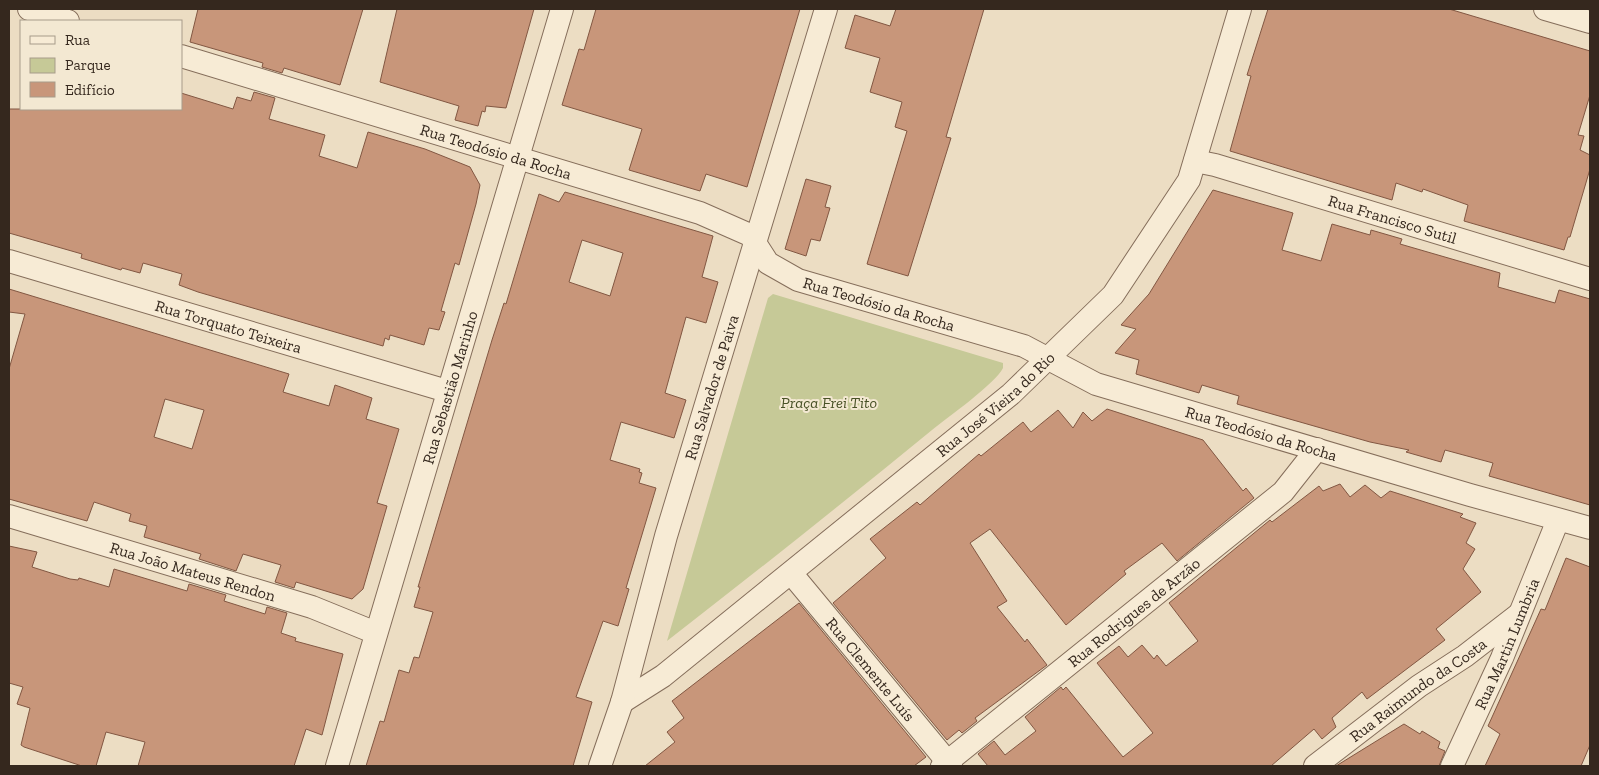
<svg xmlns="http://www.w3.org/2000/svg" width="1599" height="775" font-family="'Zilla Slab',serif">
<rect width="100%" height="100%" fill="#ecddc3"/>
<!-- green -->
<path fill="#c6c997" d="M773,294L1003,363V368C996,383 947,418 932,430C844,502 756,572 667,641L768,298Z"/>
<!-- building -->
<g fill="#c8967a" stroke="#825742" fill-rule="evenodd">
<path d="M198,9H363L340,85L284,68L282,73L262,67L263,63L190,42Z"/>
<path d="M397,9H534L506,108L486,106L485,112L482,111L478,126L455,120L459,106L380,82Z"/>
<path d="M596,9H800L747,187L706,174L700,191L629,170L642,129L562,105L579,49L584,50Z"/>
<path d="M896,9H984L946,137L951,138L908,276L867,264L907,131L895,127L902,102L870,92L880,58L845,48L855,15L890,26Z"/>
<path d="M1268,9H1449L1590,51V95L1578,135L1584,136L1580,150L1590,155V169L1570,237H1568L1564,250L1464,221L1468,205L1423,189L1422,192L1396,183L1392,200L1230,151L1251,76L1247,75Z"/>
<path d="M254,92L275,98L269,119L325,135L319,156L357,168L368,132L425,149L470,167L480,185L476,204L459,265L455,263L441,311L445,312L439,330L429,328L424,345L390,335L389,340L385,338L383,346L198,292L179,285L182,274L143,263L140,273L122,268L121,270L81,258L82,254L9,233V109H181V93L233,109L237,97L251,101Z"/>
<path d="M806,179L831,186L825,207L830,208L820,241L811,239L806,256L785,249Z"/>
<path d="M1213,190L1293,213L1282,250L1321,261L1332,224L1370,235L1371,230L1402,239L1400,244L1500,273L1498,287L1555,303L1559,290L1590,299V505L1489,476L1493,463L1445,450L1441,462L1406,452L1409,450L1370,442L1237,404L1239,396L1202,385L1199,393L1136,374L1139,360L1115,353L1136,329L1121,325L1149,294Z"/>
<path d="M565,192L713,236L702,277L718,282L706,323L686,317L665,393L686,400L674,438L621,422L610,460L640,469L639,472L642,473L639,483L656,488L626,588L629,589L618,626L603,621L576,697L592,702L573,766H366L380,721L384,722L399,670L409,673L414,657L419,658L433,612L414,607L420,587H418L492,340L504,303L506,304L539,194L559,202ZM582,240L623,253L610,296L569,282Z"/>
<path d="M9,289L289,374L283,392L329,406L335,385L372,398L366,419L399,429L377,503L387,506L363,589L352,599L296,582L294,588L275,582L281,565L243,554L236,571L199,559L201,554L144,537L147,526L129,521L131,514L94,502L87,521L9,499V369L25,314L9,312ZM165,399L204,410L192,449L154,437Z"/>
<path d="M1107,409L1203,440L1243,491L1246,488L1254,498L1177,561L1162,543L1124,571L1126,574L1066,625L990,529L970,543L1007,601L997,607L1025,642L1027,639L1047,665L975,718L977,721L962,733L959,730L947,740L833,603L886,558L870,539L917,502L920,505L979,454L981,456L1023,422L1031,432L1058,410L1073,428L1083,412L1092,421Z"/>
<path d="M1340,484L1350,497L1365,485L1381,498L1390,491L1463,514L1460,517L1476,523L1466,543L1475,549L1463,569L1481,592L1436,629L1445,640L1367,699L1362,692L1332,718L1336,727L1322,739L1314,729L1271,766H988L978,754L994,741L1005,755L1036,731L1025,717L1061,687L1063,690L1066,687L1123,757L1153,733L1097,663L1119,646L1128,657L1142,645L1154,659L1157,655L1166,666L1198,641L1169,603L1270,520L1272,522L1319,486L1323,491Z"/>
<path d="M9,546L37,552L32,567L70,579L78,580L79,578L109,587L114,569L187,591L189,584L226,595L224,601L265,614L267,607L287,613L281,633L296,638L295,641L343,654L322,735L306,729L294,766H138L145,742L106,732L96,766H82L24,747L21,745L30,708L17,704L23,687L9,683Z"/>
<path d="M1566,558L1590,567V745L1581,766H1485L1500,734L1488,726L1541,609L1545,610Z"/>
<path d="M799,603L926,757L914,766H645L675,742L667,732L684,718L672,701Z"/>
<path d="M1404,724L1420,734L1422,731L1440,742L1438,748L1445,751L1439,766H1336Z"/>
</g>
<g fill="none" stroke-linecap="round" stroke-linejoin="round">
<defs>
<g id="street">
<path d="M29,9L68,21"/>
<path d="M1545,9L1590,22"/>
<path id="s1" d="M181,56L700,213L750,235L768,263L798,280L1024,346L1096,384L1470,495L1590,528"/>
<path id="s2" d="M1195,161L1215,165L1590,279"/>
<path id="s3" d="M9,261L447,391"/>
<path id="s4" d="M9,516L312,607L376,633"/>
<path id="s5" d="M791,573L951,766"/>
<path id="s6" d="M622,702L663,676L1011,394L1113,295L1189,180L1240,9"/>
<path id="s7" d="M337,766L562,9"/>
<path id="s8" d="M600,766L622,702L666,536L826,9"/>
<path id="s9" d="M942,766L1283,492L1317,449"/>
<path id="s10" d="M1315,766L1419,686L1465,656L1518,615"/>
<path id="s11" d="M1452,766L1502,658L1558,520"/>
</g>
</defs>
<!-- street casing -->
<use href="#street" stroke="#856e5b" stroke-width="24"/>
<!-- street -->
<use href="#street" stroke="#f7ebd5" stroke-width="22"/>
</g>
<g text-anchor="middle" stroke-width="4" stroke-linejoin="round" paint-order="stroke">
<!-- street labels -->
<g font-size="16" fill="#35281e" stroke="#f3e8d2">
<text dy="6" stroke="none"><textPath href="#s1" startOffset="329">Rua Teodósio da Rocha</textPath></text>
<text dy="6" stroke="none"><textPath href="#s2" startOffset="206">Rua Francisco Sutil</textPath></text>
<text dy="6" stroke="none"><textPath href="#s1" startOffset="749">Rua Teodósio da Rocha</textPath></text>
<text dy="6" stroke="none"><textPath href="#s3" startOffset="229">Rua Torquato Teixeira</textPath></text>
<text dy="6" stroke="none"><textPath href="#s7" startOffset="395">Rua Sebastião Marinho</textPath></text>
<text dy="6" stroke="none"><textPath href="#s8" startOffset="395">Rua Salvador de Paiva</textPath></text>
<text dy="6" stroke="none"><textPath href="#s6" startOffset="478">Rua José Vieira do Rio</textPath></text>
<text dy="6" stroke="none"><textPath href="#s1" startOffset="1154">Rua Teodósio da Rocha</textPath></text>
<text dy="6" stroke="none"><textPath href="#s4" startOffset="192">Rua João Mateus Rendon</textPath></text>
<text dy="6" stroke="none"><textPath href="#s9" startOffset="246">Rua Rodrigues de Arzão</textPath></text>
<text dy="6" stroke="none"><textPath href="#s11" startOffset="134">Rua Martin Lumbria</textPath></text>
<text dy="6" stroke="none"><textPath href="#s5" startOffset="125">Rua Clemente Luís</textPath></text>
<text dy="6" stroke="none"><textPath href="#s10" startOffset="128">Rua Raimundo da Costa</textPath></text>
</g>
<!-- park labels -->
<g font-size="16" font-style="italic" fill="#485126" stroke="#f3e8d2">
<text x="829" y="408">Praça Frei Tito</text>
</g>
</g>
<!-- border -->
<rect width="1599" height="775" fill="none" stroke="#35281e" stroke-width="20"/>
<!-- legend -->
<rect x="20" y="20" width="162" height="90" fill="#f3e8d2" stroke="#a79b8a"/>
<rect x="30" y="36" width="25" height="8" fill="#f7ebd5" stroke="#a79b8a"/>
<text x="65" y="45" font-size="15" fill="#35281e">Rua</text>
<rect x="30" y="58" width="25" height="15" fill="#c6c997" stroke="#a79b8a"/>
<text x="65" y="70" font-size="15" fill="#35281e">Parque</text>
<rect x="30" y="82" width="25" height="15" fill="#c8967a" stroke="#a79b8a"/>
<text x="65" y="95" font-size="15" fill="#35281e">Edifício</text>
</svg>
